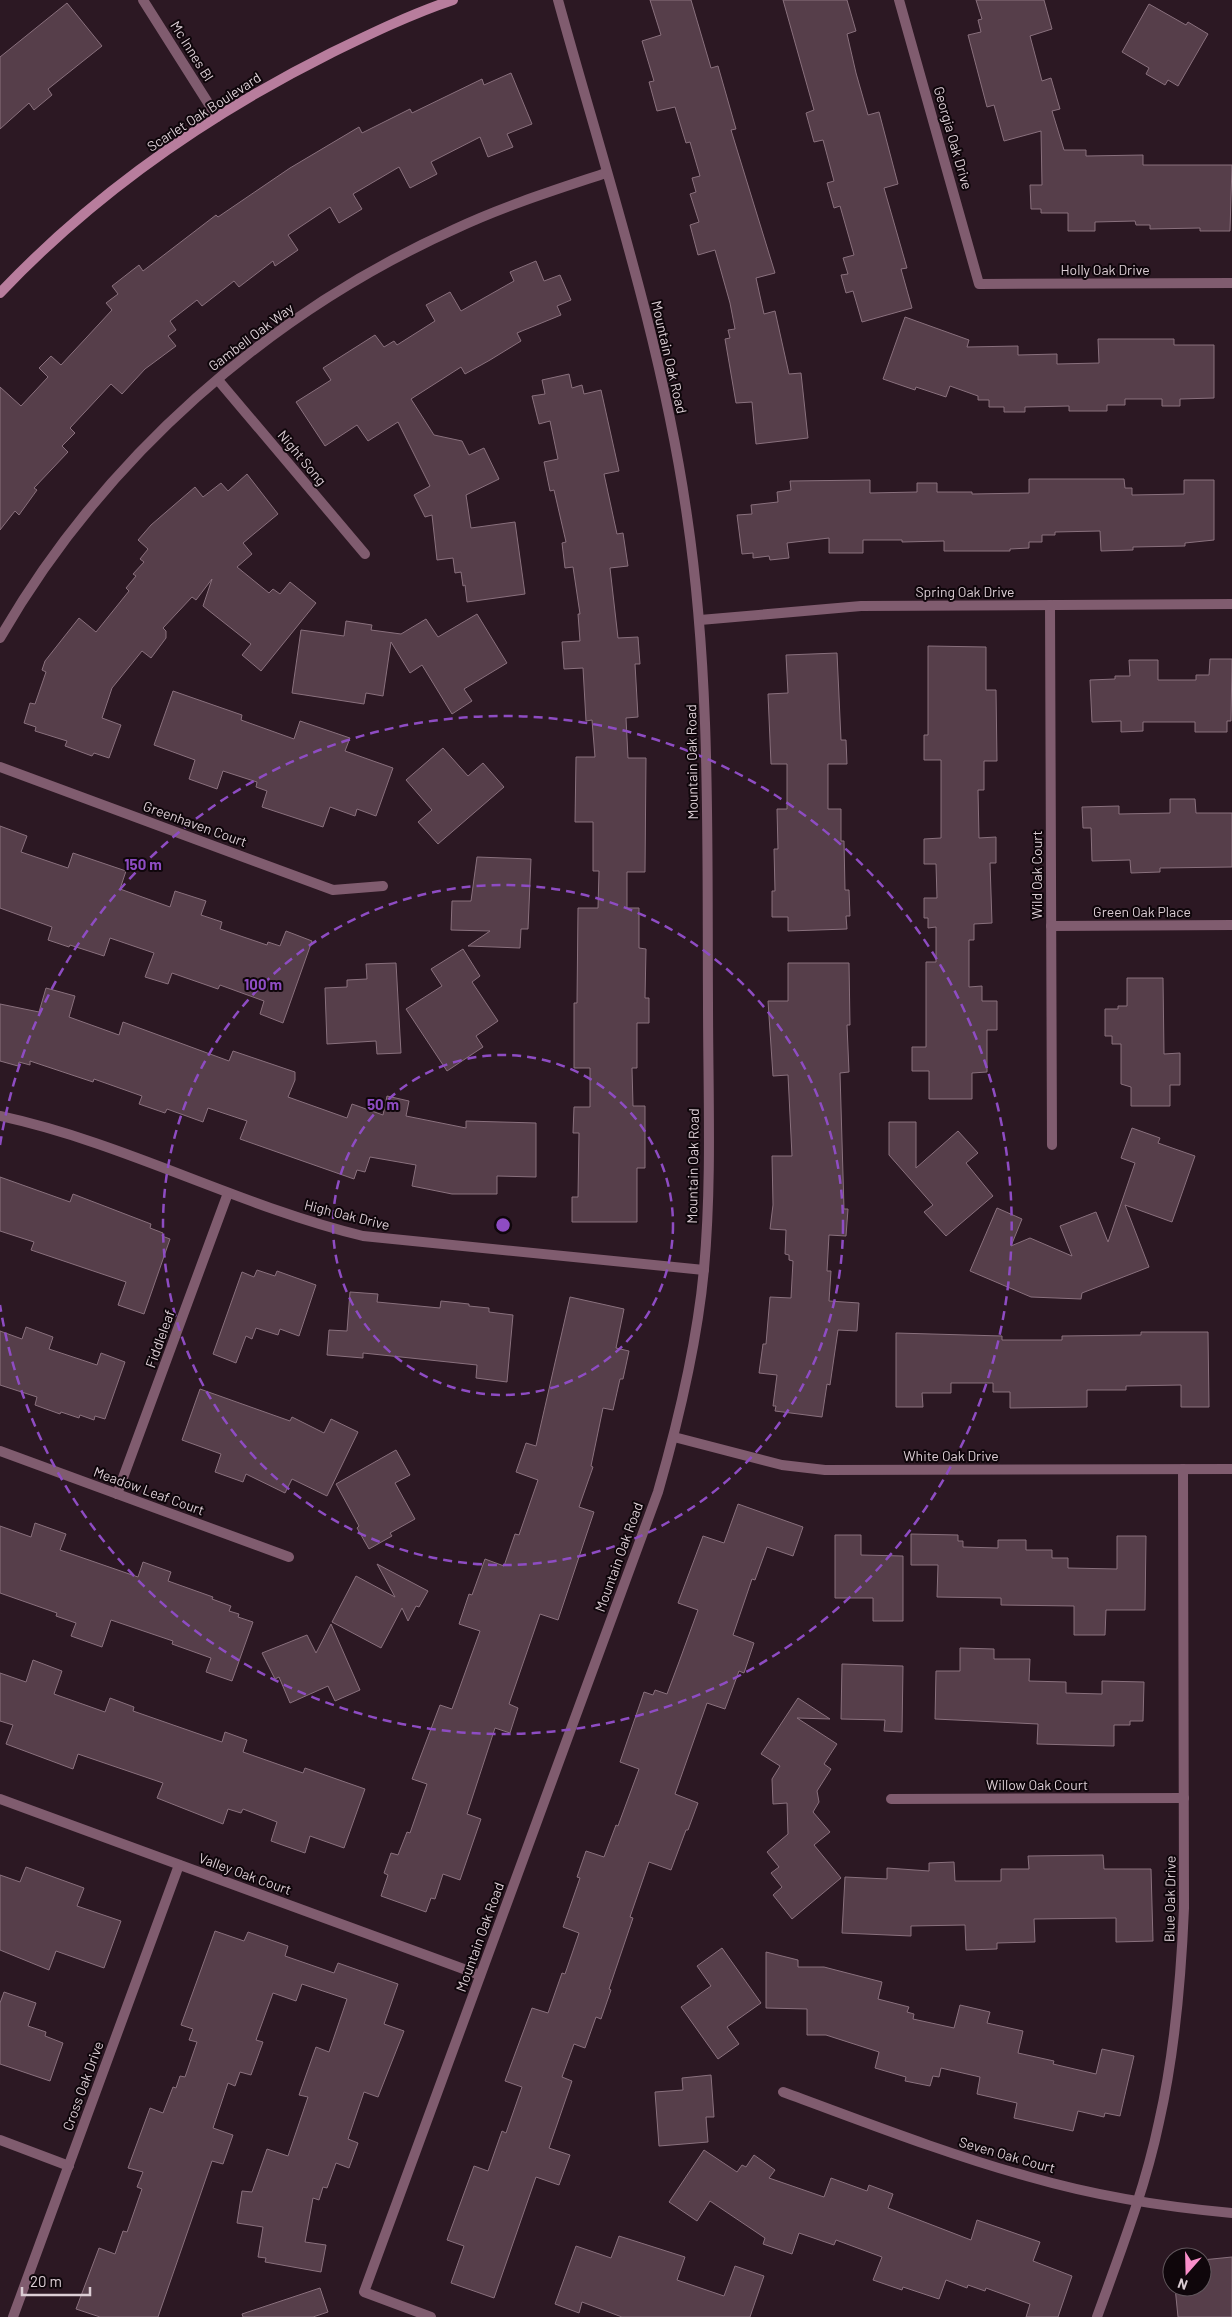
<svg xmlns="http://www.w3.org/2000/svg" width="1232" height="2317" font-family="Barlow,sans-serif">
<rect width="100%" height="100%" fill="#2c1823"/>
<!-- building -->
<g fill="#563e4a" stroke="#89707d">
<path d="M650,0H691L711,68L718,66L736,129L731,130L775,273L756,278L764,314L775,311L789,374L801,373L808,438L756,444L752,402L736,403L725,339L730,338L728,330L735,329L730,303L715,250L698,255L690,225L699,222L690,194L696,192L692,178L700,176L690,142L686,143L675,107L657,111L649,82L654,81L642,41L661,35Z"/>
<path d="M783,0H847L856,31L847,34L856,73L868,115L879,112L898,184L884,188L907,268L901,269L912,308L862,322L853,291L846,293L841,275L848,274L843,258L854,255L840,206L834,208L827,183L834,181L823,140L814,142L806,113L814,110Z"/>
<path d="M976,0H1044L1052,29L1030,36L1042,81L1051,78L1060,109L1052,111L1064,150H1086V156L1143,155V165H1232L1230,231H1200V228L1150,229V225H1136L1135,221L1095,222V231H1068V213H1041V209H1031L1030,185H1042L1041,131L1004,141L994,105L987,107L968,35L981,32L978,20L982,19Z"/>
<path d="M67,3L102,46L48,89L52,95L34,110L29,103L0,129V57Z"/>
<path d="M1149,4L1186,25L1188,22L1208,34L1178,86L1168,80L1165,85L1146,74L1149,68L1122,52Z"/>
<path d="M511,73L532,124L507,134L513,147L488,157L480,137L431,162L437,174L410,188L399,167L353,194L362,209L339,223L330,207L288,235L298,250L275,266L273,261L239,287L234,281L202,306L197,300L170,321L176,330L168,336L176,346L145,369L122,394L111,384L70,428L75,433L62,446L68,452L34,488L37,490L19,515L15,511L0,530V387L21,406L48,377L39,368L51,356L61,365L112,310L106,303L118,294L112,286L139,265L143,271L216,215L218,217L290,168L359,127L362,133L410,109L412,113L482,79L484,85Z"/>
<path d="M536,261L544,281L560,275L571,300L557,306L561,315L517,333L521,341L490,360L465,374L461,367L411,399L434,435L462,441L469,455L484,448L499,479L466,495L471,528L515,522L525,594L467,602L465,585L463,586L461,572L455,573L453,558L437,560L432,515L425,517L414,495L430,486L398,422L368,441L357,425L325,446L296,402L331,380L323,368L375,335L384,347L394,341L397,345L435,321L426,305L450,292L461,311L514,281L510,272Z"/>
<path d="M905,317L969,340L967,347L1018,346V355L1057,354V364L1099,363L1098,339H1174V345H1214V398L1180,399V406H1162V399H1125V405H1107V411H1069V406L1025,407V412H1004V407H989V400H978V396L950,386L946,397L916,387L915,390L883,379Z"/>
<path d="M569,374L572,388L582,385L584,394L601,390L619,471L604,474L617,534L623,533L628,566L610,568L618,638L638,637L640,664H635L638,717L626,718L628,758H646L645,872H627V908H639V948L646,949L645,998H649V1023H637V1068H632L633,1106H645V1168H637V1222H572V1197H578L579,1133H573L574,1107H590V1068H574V1003H577L578,908H598L599,871H593V822H575L576,757H595L592,720L586,721L583,668L564,669L562,642L580,641L578,614H580L573,567L565,568L562,543L566,542L554,490L550,491L544,462L558,459L550,421L539,424L532,396L545,394L542,380Z"/>
<path d="M247,474L278,514L243,543L252,554L237,567L269,593L273,589L280,594L290,582L316,603L261,671L242,655L251,644L203,606L212,579L196,600L192,597L163,628L166,631V638L151,658L142,651L112,688L102,718L121,725L109,758L94,753L92,756L65,746L67,741L35,731L36,727L24,723L30,703L35,704L46,672L42,670L45,661L79,618L96,632L129,591L126,588L136,576L133,574L144,562L140,559L148,549L138,540L151,525L195,487L203,497L221,483L228,491Z"/>
<path d="M1029,479H1124L1125,488H1132V495L1184,494V480H1214V540L1185,543V546L1133,547V550L1101,551L1100,531L1055,532V535H1042V542H1029V548L1010,549V551H944V541L902,542V540H863V553H829V538L787,543L789,558L770,560L769,556L753,558V553L742,554L737,515L752,514L751,505L778,502L777,492L791,490L790,481L870,480V493L917,492V483H937V492H972V494L1029,493Z"/>
<path d="M477,614L507,663L464,689L472,701L452,714L422,665L410,673L391,642L383,696L366,693L364,704L292,693L301,630L344,636L346,621L372,625L371,630L401,634L426,619L438,637Z"/>
<path d="M928,646L986,647V690H996L997,761H984V790H978L979,838L996,837V863H990L992,923L974,924V940H969V987L982,986V1001H997V1030H987V1072L972,1073V1099H929V1071H912V1047H926V962H936V927L928,928V918H924V898H937L936,864H924V839L941,838V760H924V735H928Z"/>
<path d="M837,653L841,740H846L847,764H828V809H841V841H844L845,890H849L850,916H846L847,929L788,931V917H772V891H775L774,849H778L777,809H787V764H771L768,694L788,693L786,655Z"/>
<path d="M1210,659H1232L1231,721H1227V732H1195V722H1143V731L1121,732V721L1092,722L1090,680L1115,679V676H1130L1129,660H1158V680H1196V675H1209Z"/>
<path d="M173,691L242,715L241,720L294,739L300,721L350,738L345,751L393,768L376,816L357,809L355,816L330,807L323,827L262,807L267,791L256,787L257,782L223,771L217,789L189,779L195,760L154,745Z"/>
<path d="M443,748L468,776L483,763L504,787L438,844L418,822L432,810L406,780Z"/>
<path d="M1170,799H1195L1196,813H1232V867L1160,868V872L1131,873L1130,860L1092,861L1091,828H1083L1082,807L1119,806V814L1170,813Z"/>
<path d="M0,826L27,836L21,852L68,868L73,853L126,871L120,889L170,907L175,891L206,901L201,915L222,922L220,929L267,945L268,942L280,946L286,931L312,941L283,1023L260,1014L264,1001L220,985L218,989L172,973L168,984L145,977L154,953L110,938L104,956L70,945L69,947L48,940L52,927L0,908Z"/>
<path d="M477,857L531,859L528,929H521L520,948L468,946L490,931L451,930L452,901H471Z"/>
<path d="M463,949L480,976L472,982L498,1021L476,1036L483,1047L447,1071L406,1009L442,986L431,969Z"/>
<path d="M396,963L401,1053L377,1054L376,1041L327,1044L325,988L347,987V980L367,979L366,964Z"/>
<path d="M788,963H849L850,1025H847L849,1072L840,1073L844,1209H848L846,1236L829,1235L827,1271H831L829,1301L859,1303L857,1331L838,1330L830,1385L827,1384L822,1417L775,1411L776,1406H773L777,1375L759,1373L763,1344H766L770,1297L791,1298L793,1261L789,1260V1255L785,1254L786,1230L770,1229L773,1205L772,1156H792L788,1075L773,1076L768,1001H788Z"/>
<path d="M1127,978H1163L1164,1054L1180,1053V1085H1170V1106H1131V1087L1121,1084V1044H1112V1036H1105V1009H1118V1006H1127Z"/>
<path d="M46,988L75,996L69,1017L119,1035L123,1022L229,1061L233,1051L295,1072V1080L288,1097L347,1118L352,1104L383,1115L387,1096L409,1101L406,1116L466,1128V1121L536,1123V1177L497,1176V1194H452L412,1186L416,1165L370,1157L365,1172L357,1170L354,1179L240,1139L247,1121L208,1108L203,1122L167,1109L165,1113L139,1104L142,1096L94,1079L93,1082L30,1061V1065L19,1062L18,1066L0,1061V1004L39,1012Z"/>
<path d="M889,1122H916V1168L958,1131L978,1153L966,1163L993,1196L946,1236L924,1212L933,1205L889,1155Z"/>
<path d="M1132,1128L1160,1138L1158,1143L1195,1156L1172,1222L1125,1205L1149,1267L1082,1293L1081,1299L1031,1297L970,1271L997,1208L1022,1219L1011,1246L1030,1238L1072,1256L1060,1226L1096,1212L1108,1242L1135,1163L1121,1158Z"/>
<path d="M0,1177L70,1202L73,1194L151,1224L150,1228L163,1233L162,1236L170,1239L144,1314L118,1305L126,1282L31,1250L34,1242L0,1231Z"/>
<path d="M257,1270L275,1276L277,1271L316,1285L299,1336L280,1329L278,1335L256,1328L252,1339L246,1336L236,1363L213,1354L242,1272L254,1277Z"/>
<path d="M350,1292L378,1294L377,1302L440,1308L441,1301L469,1304V1306L489,1308V1312L513,1315L507,1382L476,1378L477,1365L363,1353V1358L327,1355L329,1330L347,1331Z"/>
<path d="M570,1297L624,1309L616,1348L629,1351L623,1379H620L613,1410L603,1408L591,1466L593,1467L579,1507L594,1512L558,1620L540,1614L509,1704L518,1708L510,1733L495,1728L467,1814L481,1819L460,1880L443,1874L435,1899L431,1898L426,1912L381,1896L388,1875L384,1873L391,1853L398,1855L407,1832L410,1833L427,1784L412,1779L440,1705L452,1709L480,1631L459,1624L469,1594L472,1595L485,1559L504,1566L515,1534L519,1535L538,1480L516,1472L526,1443L536,1446Z"/>
<path d="M26,1327L53,1337L49,1349L97,1365L101,1353L125,1362L105,1419L95,1416L94,1420L80,1415L79,1418L61,1412L60,1414L35,1405L37,1397L0,1385V1331L22,1339Z"/>
<path d="M1141,1332H1208L1209,1407H1181V1385L1126,1386V1390H1087V1407L1010,1408V1392H993V1383H951V1393H922L923,1407H896V1333L1002,1336V1340H1062V1336L1141,1335Z"/>
<path d="M200,1389L290,1421L292,1417L324,1433L331,1419L358,1432L327,1496L292,1479L285,1493L246,1474L243,1482L215,1472L221,1454L182,1440Z"/>
<path d="M396,1450L410,1475L395,1483L415,1519L390,1533L392,1536L369,1549L357,1528L359,1526L336,1484Z"/>
<path d="M738,1504L803,1527L793,1556L767,1547L755,1580L752,1579L733,1635L754,1643L744,1673L739,1671L725,1709L707,1703L675,1794L698,1803L688,1830H686L671,1870L649,1862L630,1917L633,1918L609,1989L611,1990L601,2019L596,2017L585,2048L574,2044L562,2077L572,2081L549,2148L570,2155L559,2185L536,2177L494,2298L451,2283L464,2246L447,2240L474,2166L488,2171L502,2131L506,2133L522,2087L505,2081L532,2008L548,2013L562,1973L565,1974L579,1933L563,1927L580,1878L577,1877L586,1851L604,1857L616,1825L618,1826L639,1769L620,1762L644,1692L653,1695L655,1690L667,1694L679,1662L698,1610L678,1603L703,1536L724,1543Z"/>
<path d="M35,1523L66,1534L60,1550L138,1577L143,1562L171,1572L168,1581L213,1597L212,1599L231,1606L229,1611L239,1614L238,1617L253,1622L232,1681L206,1672L211,1658L172,1644L173,1641L111,1620L102,1647L71,1636L76,1623L56,1616L57,1613L0,1593V1526L31,1537Z"/>
<path d="M911,1534L958,1535V1541H963V1547L998,1548V1540H1026V1550H1052V1558H1068V1568L1117,1569V1536H1146L1145,1610H1106L1105,1635H1074V1606L1001,1605V1598L937,1597L938,1565H911Z"/>
<path d="M835,1535H861V1555L903,1556V1621H873V1598H835Z"/>
<path d="M377,1564L428,1591L419,1607L416,1606L408,1621L402,1608L381,1648L332,1622L356,1576L395,1597Z"/>
<path d="M331,1624L360,1690L335,1701L328,1686L290,1703L279,1677L275,1679L262,1653L307,1635L316,1653Z"/>
<path d="M960,1648L994,1649V1659H1030L1029,1681L1066,1682V1693L1102,1694V1681L1144,1682L1143,1721H1130V1725H1114V1746L1037,1744L1038,1724L935,1719L936,1671H960Z"/>
<path d="M33,1660L62,1671L54,1694L105,1712L110,1698L134,1707L133,1711L222,1742L225,1732L247,1740L243,1752L303,1773L305,1768L365,1789L344,1848L310,1836L305,1853L271,1841L277,1822L243,1809L241,1813L228,1809L223,1824L157,1798L163,1783L78,1754L73,1769L6,1744L13,1725L0,1721V1673L26,1682Z"/>
<path d="M842,1664L903,1666L902,1732L884,1731L885,1720L841,1719Z"/>
<path d="M798,1698L830,1719L797,1718L837,1744L824,1764L831,1769L817,1791L819,1802L813,1812L830,1832L814,1845L841,1878L792,1919L773,1895L782,1887L771,1873L779,1867L767,1852L788,1834L787,1803L773,1804L772,1779L780,1766L761,1754Z"/>
<path d="M1103,1855L1104,1869H1151L1153,1941L1116,1942V1918L1034,1919L1035,1942L997,1943V1949L966,1950L965,1925L911,1926V1936L842,1933L845,1877L887,1879V1868L929,1871V1863L954,1862L955,1881H1001V1869H1029L1028,1856Z"/>
<path d="M26,1867L84,1888L77,1906L121,1921L104,1968L56,1951L49,1970L0,1950V1875L20,1882Z"/>
<path d="M215,1931L244,1941L248,1932L288,1946L285,1956L334,1973L338,1963L398,1984L384,2024L404,2031L378,2097L364,2092L348,2139L358,2143L349,2168L336,2163L327,2188L323,2187L319,2200L313,2198L305,2242L326,2245L321,2272L265,2262L266,2258L258,2257L263,2227L237,2223L242,2191L252,2192L267,2149L288,2156L308,2097L299,2095L316,2047L329,2052L347,1999L302,1984L296,2001L273,1993L256,2040L263,2042L251,2075L240,2072L235,2086L228,2083L213,2128L233,2135L223,2164L212,2161L158,2317H100L76,2309L99,2248L115,2254L123,2231L127,2232L142,2189L137,2187L143,2172L128,2168L150,2108L163,2113L173,2087L176,2088L180,2076L185,2077L197,2042L189,2040L193,2029L181,2025Z"/>
<path d="M722,1948L761,2003L727,2027L739,2044L718,2059L681,2007L711,1986L697,1966Z"/>
<path d="M766,1952L798,1960V1967H824L882,1982L878,1999L909,2007L907,2012L914,2014L913,2019L954,2028L960,2005L990,2012L987,2023L1023,2031L1018,2053L1054,2061L1053,2064L1096,2074L1102,2049L1134,2056L1120,2116L1105,2113L1104,2117L1078,2111L1073,2131L1014,2118L1017,2103L977,2094L980,2077L941,2068L939,2077L933,2076L930,2086L905,2081L906,2077L875,2068L879,2052L826,2035H807V2009L766,2008Z"/>
<path d="M4,1992L36,2003L28,2026L46,2032L45,2036L63,2043L50,2081L0,2064V2003Z"/>
<path d="M711,2075L714,2117H706L708,2142L659,2146L655,2092L683,2090L682,2078Z"/>
<path d="M704,2150L737,2172L742,2165L746,2167L754,2155L775,2170L769,2178L824,2197L831,2178L867,2191L869,2185L893,2194L888,2208L971,2240L977,2220L1040,2242L1033,2261L1072,2276L1058,2317H1026L1030,2304L986,2288L985,2291L968,2285L967,2288L946,2280L939,2299L903,2287L902,2290L873,2280L882,2257L836,2240L834,2245L799,2233L792,2254L763,2244L765,2238L710,2201L697,2221L669,2202Z"/>
<path d="M619,2236L685,2257L677,2280L724,2296L735,2266L764,2276L750,2317H622L582,2302L579,2313L555,2304L576,2246L611,2258Z"/>
<path d="M1232,2257V2317H1178L1175,2287H1202V2260Z"/>
<path d="M320,2288L328,2312L313,2317H243L242,2314Z"/>
</g>
<g fill="none" stroke-linecap="round" stroke-linejoin="round">
<!-- street -->
<g stroke="#805c6f" stroke-width="10">
<path d="M143,0L217,117"/>
<path d="M899,0L979,284L1232,283"/>
<path d="M218,380L365,554"/>
<path d="M1050,605L1052,1145"/>
<path d="M700,620L861,606L1232,604"/>
<path d="M0,638C103,459 268,313 455,229C504,206 555,190 606,173"/>
<path d="M0,767L333,890L383,886"/>
<path d="M1051,926L1232,925"/>
<path d="M0,1116C125,1143 239,1206 363,1236L704,1270"/>
<path d="M674,1437L782,1465L825,1470L1232,1469"/>
<path d="M0,1451L289,1557"/>
<path d="M117,1494L228,1193"/>
<path d="M0,1799L480,1975"/>
<path d="M891,1799L1184,1798"/>
<path d="M783,2092C865,2122 946,2154 1030,2177C1096,2196 1165,2207 1232,2213"/>
<path d="M0,2140L69,2166"/>
<path d="M13,2317L179,1865"/>
<path d="M431,2317L364,2292L658,1492C679,1419 697,1345 704,1269C712,1180 708,1091 708,1002C707,840 711,677 687,516C662,341 605,170 558,0"/>
<path d="M1097,2317C1120,2253 1145,2189 1159,2122C1175,2052 1181,1981 1184,1908L1183,1469"/>
</g>
<!-- secondary -->
<path stroke="#b87d9d" stroke-width="10" d="M0,293C94,194 209,114 331,53C370,34 411,14 453,0"/>
</g>
<!-- distance rings -->
<g fill="none" stroke="#8e4cc3" stroke-width="2.5" stroke-dasharray="9 6">
<circle cx="503" cy="1225" r="170"/>
<circle cx="503" cy="1225" r="340"/>
<path d="M0 1145A509 509 0 1 1 0 1305"/>
</g>
<g text-anchor="middle" stroke-width="4" stroke-linejoin="round" paint-order="stroke">
<!-- street labels -->
<g font-size="14" fill="#dcced5" stroke="#0f060b">
<text transform="translate(192 51) rotate(58)" y="5">Mc Innes Bl</text>
<text transform="translate(204 112) rotate(-33)" y="5">Scarlet Oak Boulevard</text>
<text transform="translate(953 138) rotate(74)" y="5">Georgia Oak Drive</text>
<text x="1105" y="275">Holly Oak Drive</text>
<text transform="translate(251 337) rotate(-37)" y="5">Gambell Oak Way</text>
<text transform="translate(669 357) rotate(77)" y="5">Mountain Oak Road</text>
<text transform="translate(302 458) rotate(50)" y="5">Night Song</text>
<text x="965" y="597">Spring Oak Drive</text>
<text transform="translate(692 762) rotate(-91)" y="5">Mountain Oak Road</text>
<text transform="translate(195 824) rotate(20)" y="5">Greenhaven Court</text>
<text transform="translate(1037 875) rotate(-90)" y="5">Wild Oak Court</text>
<text x="1142" y="917">Green Oak Place</text>
<text transform="translate(693 1166) rotate(-89)" y="5">Mountain Oak Road</text>
<text transform="translate(347 1215) rotate(14)" y="5">High Oak Drive</text>
<text transform="translate(160 1339) rotate(-70)" y="5">Fiddleleaf</text>
<text x="951" y="1461">White Oak Drive</text>
<text transform="translate(149 1491) rotate(20)" y="5">Meadow Leaf Court</text>
<text transform="translate(619 1557) rotate(-70)" y="5">Mountain Oak Road</text>
<text x="1037" y="1790">Willow Oak Court</text>
<text transform="translate(245 1874) rotate(20)" y="5">Valley Oak Court</text>
<text transform="translate(1170 1899) rotate(-89)" y="5">Blue Oak Drive</text>
<text transform="translate(480 1937) rotate(-70)" y="5">Mountain Oak Road</text>
<text transform="translate(83 2086) rotate(-70)" y="5">Cross Oak Drive</text>
<text transform="translate(1007 2155) rotate(16)" y="5">Seven Oak Court</text>
</g>
</g>
<circle cx="503" cy="1225" r="8" fill="#8e4cc3" stroke="#0f060b" stroke-width="2.5"/>
<g font-size="15" text-anchor="middle" font-weight="bold" fill="#8e4cc3" stroke="#0f060b" stroke-width="4" stroke-linejoin="round" paint-order="stroke">
<text x="143" y="870">150 m</text>
<text x="263" y="990">100 m</text>
<text x="383" y="1110">50 m</text>
</g>
<!-- north arrow -->
<g transform="translate(1187 2272) rotate(200)"><circle r="24" fill="#0f060b" stroke="#61565c"/>
<path d="M0-4L9 19L0 12L-9 19Z" fill="#f98fca"/>
<text y="-8" font-size="14" font-weight="bold" text-anchor="middle" fill="#dcced5">N</text>
</g>
<!-- scale -->
<path d="M22 2287v8h68v-8" fill="none" stroke="#dcced5" stroke-width="2.5"/>
<text x="30" y="2287" font-size="15" fill="#dcced5" stroke="#0f060b" stroke-width="4" paint-order="stroke">20 m</text>
</svg>
